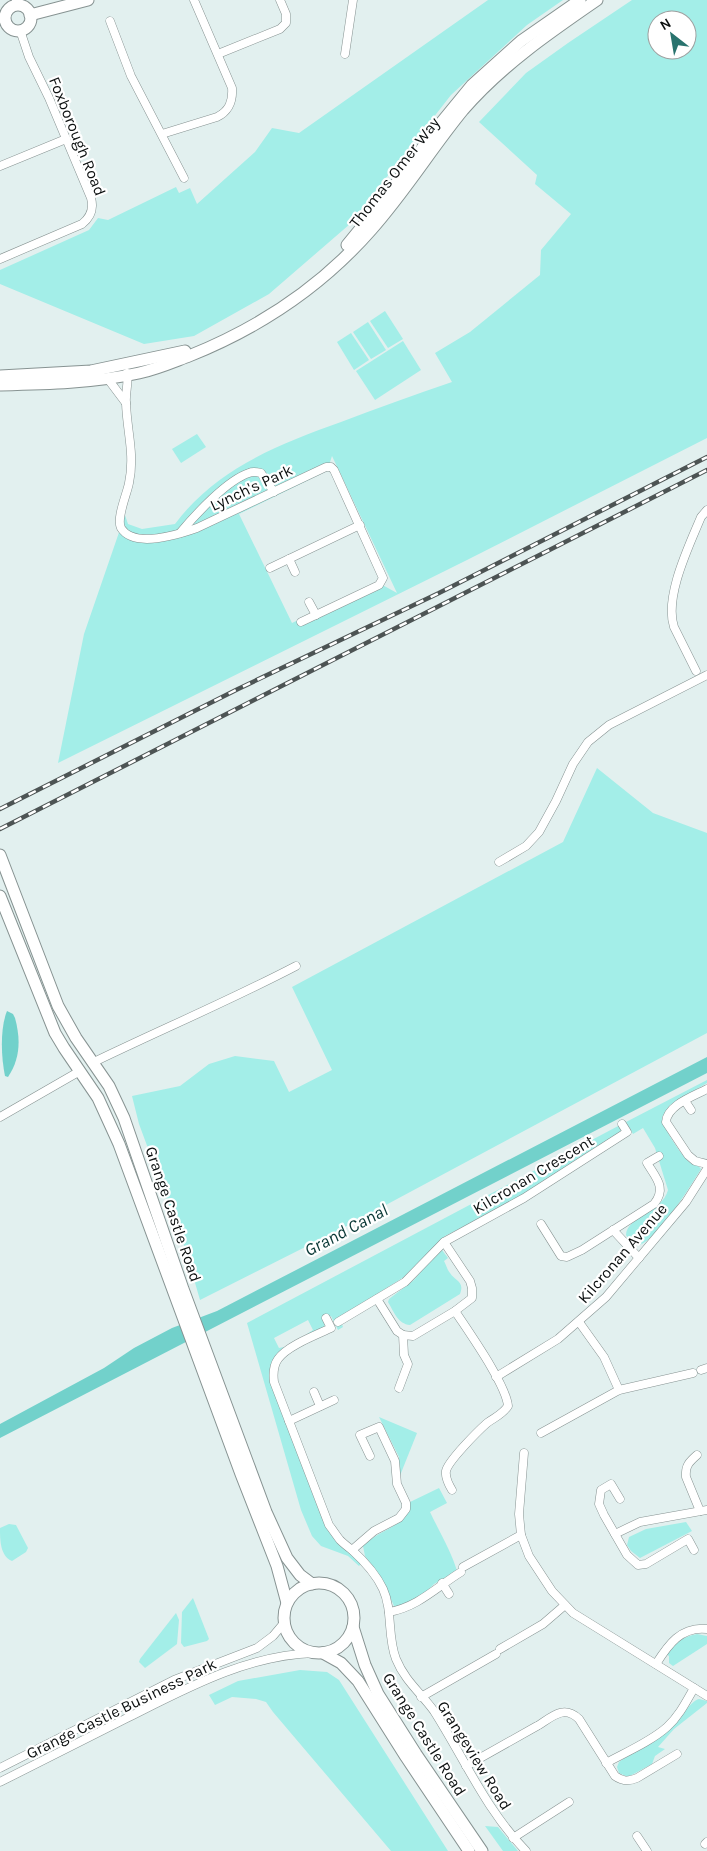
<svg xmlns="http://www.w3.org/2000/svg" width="707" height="1851" font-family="Karla,sans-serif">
<rect width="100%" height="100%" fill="#e2f0ef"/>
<!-- green -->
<g fill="#a3eee8" fill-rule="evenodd">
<path d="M488,0H563L527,25L451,95L350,224L269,294L194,336L144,344L0,284V270L89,230L98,218L108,220L176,187L179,193L190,188L197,204L255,152L272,128L299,133Z"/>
<path d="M632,0H707V438L467,560L58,763L84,634L125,515L128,524L142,529L175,524C216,469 279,444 341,422C377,408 414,395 452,382L435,353L470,332L540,275L541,250L571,214L535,184L537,175L479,122L526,73L568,43ZM657,20H687V50H657ZM332,456L397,593L377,582L292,623L239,514L327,471Z"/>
<path d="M385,311L403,339L388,348L370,321Z"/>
<path d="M368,322L386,350L371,359L353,332Z"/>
<path d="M351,333L369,360L354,370L337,342Z"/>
<path d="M403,341L421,370L375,400L356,371Z"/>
<path d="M197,434L206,447L181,463L172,449Z"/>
<path d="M597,768L653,813L707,833V1033L341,1229L200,1300L185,1248L139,1124L132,1096L180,1086L209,1064L235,1056L274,1061L289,1092L332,1070L292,987L563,842Z"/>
<path d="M707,1080V1083L670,1105L662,1117C663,1128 680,1153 688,1161C693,1165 698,1164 701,1169C690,1187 659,1237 640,1245L631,1243L626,1235C627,1216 662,1213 668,1190L655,1148L643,1128L633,1134L626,1122Z"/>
<path d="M620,1125L621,1133L524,1196L445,1236L404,1277L339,1318L343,1327L338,1330L331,1316L324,1319L325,1325L323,1328L309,1336L307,1334L313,1330L308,1320L274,1338L279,1348L284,1347C272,1358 267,1368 271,1384L318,1508L325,1523L342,1546L361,1564L359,1566L348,1556L321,1546L312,1536L301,1510L247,1323Z"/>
<path d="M439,1250H442L448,1258L444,1261C446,1264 447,1270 450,1273C455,1281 465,1281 460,1294L410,1325C398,1324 394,1312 388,1302L389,1299L414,1280Z"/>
<path d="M379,1417L417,1433L399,1478V1457Z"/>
<path d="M439,1488L447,1503L430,1512C439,1531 452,1553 457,1571L434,1584L422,1596L398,1607L394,1606L382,1579L365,1556L363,1546C377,1530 410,1526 410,1502Z"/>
<path d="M686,1522L692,1531L640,1558L631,1551L627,1545L629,1537L646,1529Z"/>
<path d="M9,1524L16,1525L28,1548L26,1552L12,1561C0,1556 0,1540 0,1528Z"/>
<path d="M193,1598L209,1639L207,1641L184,1647L181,1643L182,1612Z"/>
<path d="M176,1613L179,1620L177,1644L145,1668L139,1662L140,1659Z"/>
<path d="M697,1634L707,1636V1644L673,1666L669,1663V1656L666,1654C676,1642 682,1637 697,1634Z"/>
<path d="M300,1670L327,1672L339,1680L448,1851H391L273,1712L266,1702L256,1699L232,1697L215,1705L209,1695L238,1681Z"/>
<path d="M699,1699L707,1701V1703L674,1729L658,1747L665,1749L655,1756L652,1764L628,1777L619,1773L617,1767L619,1762C635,1749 657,1742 672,1727C680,1720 690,1701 699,1699Z"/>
<path d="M485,1826L498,1827L518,1851H503Z"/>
</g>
<!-- water -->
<g fill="#72d1cb">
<path d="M7,1011L13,1014L15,1018C21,1040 20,1059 8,1077L5,1076C1,1057 0,1028 7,1011Z"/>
<path d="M707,1057V1073L0,1438V1424L104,1368L134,1348L172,1328L217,1311Z"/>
</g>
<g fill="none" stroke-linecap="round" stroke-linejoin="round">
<defs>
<g id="street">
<path d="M16,0V5"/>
<path d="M110,21L131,76L184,178"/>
<path d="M218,54L280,29L286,23V14L280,0"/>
<path d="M345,54L353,0"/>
<path d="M162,134L217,117C229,111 233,102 232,88L194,0"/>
<path d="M0,166L66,139"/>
<path d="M0,259L82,224C91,217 94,209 91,198L49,98L29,57L20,30"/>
<path d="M127,373C129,383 125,393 126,403C127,432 135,454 129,483C127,494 116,518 121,528C134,549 180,534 197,528L326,467H331L334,470L383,578L379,585L301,622"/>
<path d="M108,379L126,403"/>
<path d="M180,533C195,515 227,480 249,473C253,471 257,472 261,473L274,492"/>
<path d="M289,559L295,572"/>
<path d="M270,568L360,525"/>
<path d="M309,602L316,615"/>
<path d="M696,671L674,627C664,597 689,546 701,517L707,510"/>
<path d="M499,862L526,846L539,832L556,801L573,764L588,742L609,725L707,675"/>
<path d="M92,1063C160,1030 229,1001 296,966"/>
<path d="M707,1089C694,1096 667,1105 666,1122L688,1155L695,1161L707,1164"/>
<path d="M685,1101L691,1110"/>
<path d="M0,1117L80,1071"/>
<path d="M541,1224L561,1256L567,1257L582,1250L654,1204C667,1188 656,1178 647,1163L659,1156"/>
<path d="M613,1230L639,1258"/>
<path d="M377,1299L397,1331L403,1335L404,1355L408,1364L399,1388"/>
<path d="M326,1318L331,1328C316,1335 287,1346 278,1359C273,1366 273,1374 274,1382L329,1525C333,1530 336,1535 340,1540C344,1544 348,1547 352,1550C364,1561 376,1574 383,1589C393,1611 387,1636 396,1659C405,1681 421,1693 434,1711C464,1758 486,1810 526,1851"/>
<path d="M338,1322L405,1282L444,1242L524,1198L627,1132L622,1124"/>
<path d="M579,1322L604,1357L619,1390"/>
<path d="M403,1335L413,1336L455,1311L472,1298V1288L470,1281L444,1242"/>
<path d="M701,1370L707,1368"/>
<path d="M496,1377L558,1339L606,1297L686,1202L707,1169"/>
<path d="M314,1392L320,1406"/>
<path d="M289,1421L334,1400"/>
<path d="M541,1433L619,1390L693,1373"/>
<path d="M524,1453L519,1514L521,1535L529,1556L552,1591L573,1613L707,1696"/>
<path d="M697,1455C689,1462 685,1466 686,1477L700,1511"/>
<path d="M452,1490C449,1485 445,1477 446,1471C448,1461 478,1431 487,1423C495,1417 502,1415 508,1406C506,1384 468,1331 455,1311"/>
<path d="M620,1499L611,1484L601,1490L599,1504L604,1515L627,1555L638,1565L646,1564L688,1539L694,1550"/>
<path d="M615,1534L640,1522L707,1510"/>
<path d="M352,1550L374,1531L399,1518L406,1509V1503L397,1484L395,1461L379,1427L360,1435L370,1456"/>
<path d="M463,1567L521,1535"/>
<path d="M442,1583L449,1594"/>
<path d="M389,1612C418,1607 438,1586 461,1572"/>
<path d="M500,1649L543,1624L565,1605"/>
<path d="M656,1664C668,1645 681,1626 707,1629"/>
<path d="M421,1697L496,1654"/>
<path d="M539,1725C553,1716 564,1705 579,1719L615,1776C622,1781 628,1782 637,1778L677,1754"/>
<path d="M606,1763C626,1752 650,1742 667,1727C679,1716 686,1702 694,1688"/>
<path d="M466,1766L537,1726"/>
<path d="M0,1768L174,1680L257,1648L273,1636L284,1623"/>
<path d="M0,1782C42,1761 84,1740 125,1719C185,1689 246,1655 314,1653"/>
<path d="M637,1836L647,1851"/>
<path d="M513,1838L569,1802"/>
<path d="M705,1844L707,1842"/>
</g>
<g id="secondary">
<circle cx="18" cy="18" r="13"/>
<path d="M30,15L88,0"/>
<path d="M347,245L383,201L440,124L472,85L521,41L580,0"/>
<path d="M0,376L91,371L185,351"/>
<path d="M0,385C46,384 94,383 139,373C157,369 173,362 189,356C259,328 321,287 371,230C405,192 431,149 463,110C501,66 549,33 597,0"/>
<path d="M0,855L58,1006L76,1038L109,1086L124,1118L183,1289L266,1512L287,1558L300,1575L312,1584"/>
<path d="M0,896L55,1033L64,1048L98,1098L119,1144L241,1474L277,1566L287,1603"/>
<circle cx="319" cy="1618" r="35"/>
<path d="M353,1627L365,1665L378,1694L416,1754L482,1851"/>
<path d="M323,1653L341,1663L358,1681L406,1757L469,1851"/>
</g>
</defs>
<!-- street casing -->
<use href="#street" stroke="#879392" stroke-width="9"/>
<!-- secondary casing -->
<use href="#secondary" stroke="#879392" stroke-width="13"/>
<!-- street -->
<use href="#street" stroke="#fff" stroke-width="8"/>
<!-- secondary -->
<use href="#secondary" stroke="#fff" stroke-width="11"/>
<defs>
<g id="rail">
<path d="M0,809L238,689L439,593L707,457"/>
<path d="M0,829L707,470"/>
</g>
</defs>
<!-- rail casing -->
<use href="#rail" stroke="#4d5454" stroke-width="4.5"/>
<!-- rail -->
<use href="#rail" stroke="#fff" stroke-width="2.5" stroke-dasharray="8" stroke-linecap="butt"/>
</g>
<g text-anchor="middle" stroke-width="4.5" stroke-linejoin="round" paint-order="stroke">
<!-- street labels -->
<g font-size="16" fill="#0c1010" stroke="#fff">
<text transform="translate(78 136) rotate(68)" y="6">Foxborough Road</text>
<text transform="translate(394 172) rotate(-52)" y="6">Thomas Omer Way</text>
<text transform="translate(251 487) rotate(-25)" y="6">Lynch's Park</text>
<text transform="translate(533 1174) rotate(-31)" y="6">Kilcronan Crescent</text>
<text transform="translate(174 1214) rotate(71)" y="6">Grange Castle Road</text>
<text transform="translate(622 1253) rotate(-49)" y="6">Kilcronan Avenue</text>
<text transform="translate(121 1708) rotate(-26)" y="6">Grange Castle Business Park</text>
<text transform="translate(425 1734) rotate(58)" y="6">Grange Castle Road</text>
<text transform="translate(475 1755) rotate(58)" y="6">Grangeview Road</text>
</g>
<!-- water labels -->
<g font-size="18" font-style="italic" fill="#083735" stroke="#fff">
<text transform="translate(346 1230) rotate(-28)" y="6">Grand Canal</text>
</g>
</g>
<!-- north arrow -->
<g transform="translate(672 35) rotate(329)"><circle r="24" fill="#ffffff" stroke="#9e9f9f"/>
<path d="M0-4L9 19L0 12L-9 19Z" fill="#29736e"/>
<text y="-8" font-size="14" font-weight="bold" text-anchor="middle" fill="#0c1010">N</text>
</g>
</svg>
